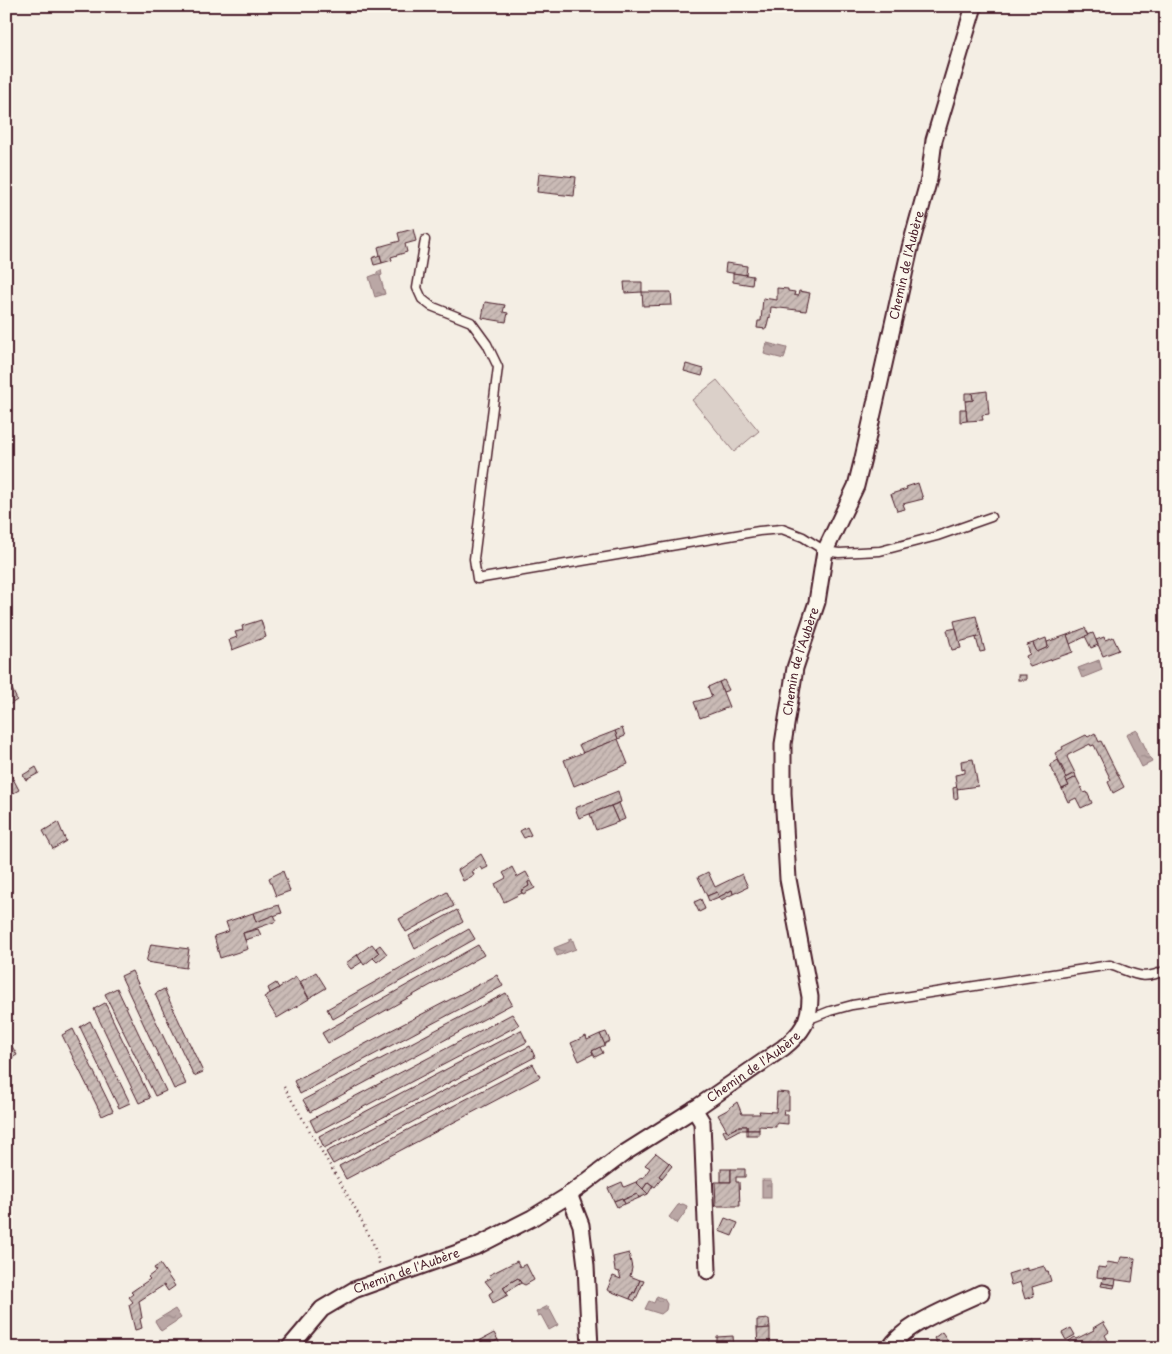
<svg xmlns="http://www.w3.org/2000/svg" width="1172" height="1354" font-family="'Playpen Sans',sans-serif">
<defs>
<pattern id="water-ripples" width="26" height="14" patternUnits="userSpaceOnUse" patternTransform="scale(1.25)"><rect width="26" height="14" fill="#baa7a5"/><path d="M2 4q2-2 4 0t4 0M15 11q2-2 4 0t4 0" fill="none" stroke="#998787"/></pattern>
<pattern id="building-hatch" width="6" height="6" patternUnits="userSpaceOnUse" patternTransform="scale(1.25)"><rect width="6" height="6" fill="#cabbb6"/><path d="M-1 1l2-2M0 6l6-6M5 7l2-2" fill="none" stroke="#afa09d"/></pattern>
</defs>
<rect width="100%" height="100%" fill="#f4eee4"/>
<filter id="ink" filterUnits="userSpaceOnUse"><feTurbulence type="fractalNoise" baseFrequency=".02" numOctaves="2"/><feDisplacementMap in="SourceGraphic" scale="10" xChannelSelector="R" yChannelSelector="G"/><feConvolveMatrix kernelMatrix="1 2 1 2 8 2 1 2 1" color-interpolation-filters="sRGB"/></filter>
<g filter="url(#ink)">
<!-- grass -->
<path fill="#dbd0c9" stroke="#92787a" d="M717,380L759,431L734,452L692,400Z"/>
<!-- water -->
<g fill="url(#water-ripples)" stroke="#8d7174">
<path d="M381,270L382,275L380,276L385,294L375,297L369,277L377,274V272Z"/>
<path d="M767,343L787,348L784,359L764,354Z"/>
<path d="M1099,660L1102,670L1082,678L1078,668Z"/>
<path d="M1137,730L1152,762L1142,767L1126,735Z"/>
<path d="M572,938L576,949L557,956L554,948L569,942V939Z"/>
<rect x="762" y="1180" width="9" height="18"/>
<path d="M683,1204L687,1206L686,1211L677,1224L669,1217L678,1205Z"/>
<path d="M657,1296L664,1299L667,1304L666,1310L661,1314L645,1309L649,1301L654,1303Z"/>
<path d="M548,1306L558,1325L549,1330L541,1315L538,1316L536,1312Z"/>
<path d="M175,1309L181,1318L161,1331L155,1321Z"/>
</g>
<!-- building -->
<g fill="url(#building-hatch)" stroke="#4a1f2b">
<path d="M539,173L576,177L574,196L537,192Z"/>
<path d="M413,229L416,241L405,244L407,252L391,257L392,260L382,263L378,247L400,241L398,233Z"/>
<path d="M380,255L382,263L374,265L372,258Z"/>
<path d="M726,263L747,266L746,275L725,272Z"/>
<path d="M733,273L753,276L752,285L733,282Z"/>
<path d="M624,282H642V292L625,293Z"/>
<path d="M777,288L788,289V291L795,292L794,295L798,296L799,291L810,293L806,311L771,307L770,318L769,317L766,329L757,328L758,321H761L763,298L777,300Z"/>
<path d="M642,292H671L672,305L643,306Z"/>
<path d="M485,302L505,305L503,312L508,313L506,322L482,318Z"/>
<path d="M686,364L704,369L702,376L684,371Z"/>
<path d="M987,391L989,414L982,415L983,420L967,421L965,401L973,400L972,393Z"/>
<path d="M965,393H972L973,400L965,401Z"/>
<path d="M960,409H966L967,421L960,422Z"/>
<path d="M918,483L923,499L903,504L905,509L897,511L891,494L907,489L906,487Z"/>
<path d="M976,616L981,636L959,642L954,621Z"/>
<path d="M261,620L266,637L232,650L229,640L237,637L235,632L243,630L242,626Z"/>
<path d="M956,628L961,648L952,650L947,630Z"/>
<path d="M1085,628L1089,635L1070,644L1067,635Z"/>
<path d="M1093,633L1098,645L1091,648L1085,636Z"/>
<path d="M1067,635L1073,652L1030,667L1026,656L1030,654L1027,645L1033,643L1037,652L1048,647L1047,642Z"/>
<path d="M981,636L985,651L980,652L976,638Z"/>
<path d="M1104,637L1105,640L1113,637L1119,650L1103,656L1096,640Z"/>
<path d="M1046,638L1048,647L1037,652L1033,643Z"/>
<rect x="1018" y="675" width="8" height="5"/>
<path d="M724,680L729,690L723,692L719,682Z"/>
<path d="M719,682L729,707L700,718L694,702L712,697L708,687Z"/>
<path d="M12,689L17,700L6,707V691Z"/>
<path d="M622,728L625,736L618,739L615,731Z"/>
<path d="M615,731L618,739L583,753L579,745Z"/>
<path d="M1095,733L1099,742L1101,741L1124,787L1113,793L1108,782L1111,780L1094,745L1091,746L1090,744L1068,755L1067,757L1075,773L1065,778L1063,774L1065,773L1055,753L1063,749L1062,747L1086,735L1088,737Z"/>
<path d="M618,739L628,764L574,786L564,760Z"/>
<path d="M973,759L978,786L957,789L955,775L965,773V769L962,770L961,761Z"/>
<path d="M1058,760L1069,786L1062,789L1050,765Z"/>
<path d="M36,767L39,773L26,780L23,775Z"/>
<path d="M9,771L19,790L6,797V772Z"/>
<path d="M1075,773L1076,777L1067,782L1065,778Z"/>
<path d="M1076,777L1084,793L1087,792L1092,803L1081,808L1076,798L1068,802L1062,789L1069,786L1067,782Z"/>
<path d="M957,787L958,798L954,799L953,788Z"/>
<path d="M618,791L621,802L579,818L575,808Z"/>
<path d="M619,803L625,819L618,822L611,806Z"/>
<path d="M611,806L618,822L596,830L590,814Z"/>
<path d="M58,822L66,841L53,849L43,831Z"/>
<path d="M527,827L531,835L524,838L520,831Z"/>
<path d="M481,854L488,867L482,870L480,867L472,871L474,875L463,881L458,870Z"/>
<path d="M512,867L517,877L526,872L531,881L528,882L529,886L521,891L522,893L504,902L495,884L506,878L503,873Z"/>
<path d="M283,871L290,891L276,896L269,878Z"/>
<path d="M708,872L715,887L742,874L748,887L733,894L732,890L719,897L717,892L707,896L698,877Z"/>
<path d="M531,881L535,888L523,894L521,891L529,886L528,882Z"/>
<path d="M732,890L733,894L721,900L719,897Z"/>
<path d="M447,892L454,906L406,932L399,919Z"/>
<path d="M717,892L719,897L709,901L707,896Z"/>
<path d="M701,899L705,909L699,912L694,902Z"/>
<path d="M279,905L282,913L256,922L253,913Z"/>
<path d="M457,910L463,922L415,949L409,936Z"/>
<path d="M253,913L256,922L274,915L277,921L243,933L248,949L220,958L214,936L229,931L226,922Z"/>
<path d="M258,929L261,935L245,940L243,933Z"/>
<path d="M469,929L475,939L333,1019L327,1009Z"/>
<path d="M151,944L189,949L186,968L146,962Z"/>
<path d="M372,944L379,953L364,965L357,955Z"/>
<path d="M380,945L387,954L377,962L373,958L379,953L376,948Z"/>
<path d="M478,945L484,955L328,1043L322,1033Z"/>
<path d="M357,955L362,962L351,969L346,963Z"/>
<path d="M132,971L186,1084L174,1089L121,976Z"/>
<path d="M316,972L326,988L309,998L300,982Z"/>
<path d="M497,975L503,986L300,1094L294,1081Z"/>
<path d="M296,977L309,999L277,1018L264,997Z"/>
<path d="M276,983L279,988L270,993L268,988Z"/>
<path d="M117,988L166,1091L155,1096L105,994Z"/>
<path d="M164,989L203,1072L194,1076L155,994Z"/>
<path d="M506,993L512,1004L310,1112L303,1100Z"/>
<path d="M105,1003L150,1098L139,1103L94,1009Z"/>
<path d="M512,1014L519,1025L316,1132L310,1120Z"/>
<path d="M90,1021L130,1103L119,1108L80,1027Z"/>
<path d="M73,1029L113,1111L102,1116L62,1035Z"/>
<path d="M521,1030L527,1042L324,1148L319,1136Z"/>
<path d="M606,1032L610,1041L604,1044L600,1034Z"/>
<path d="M600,1034L605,1045L592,1051L593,1054L579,1061L571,1043L586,1036L587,1040Z"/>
<path d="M9,1041L17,1055L6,1061V1043Z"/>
<path d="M530,1046L535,1057L333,1164L326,1152Z"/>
<path d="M600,1047L603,1053L595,1057L592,1051Z"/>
<path d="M533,1064L540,1077L346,1179L339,1166Z"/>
<path d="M777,1092L789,1093V1110H784L783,1115H788V1124L776,1123V1127L759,1126V1130H747V1126H740L728,1132L718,1115L729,1109V1108L737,1102L742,1114H760L759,1111L776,1112Z"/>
<path d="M740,1126H747V1130H739L726,1137L723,1131L726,1129L728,1132Z"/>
<rect x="747" y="1130" width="12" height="5"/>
<path d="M656,1153L669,1163L659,1176L662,1178L655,1187L648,1182L643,1189L636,1182L642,1177L643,1178L650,1168L645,1165Z"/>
<path d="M669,1163L672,1166L662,1178L659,1176Z"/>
<rect x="721" y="1169" width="10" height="13"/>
<path d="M731,1169H745V1177H736V1182H739L740,1206H716L715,1182H731Z"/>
<path d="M622,1182L624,1187L636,1182L648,1194L639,1198L637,1194L623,1200L622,1198L614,1201L608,1188Z"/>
<path d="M648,1182L653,1186L648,1194L643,1189Z"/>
<path d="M637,1194L639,1198L625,1204L623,1200Z"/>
<path d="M622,1198L625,1204L617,1207L614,1201Z"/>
<path d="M725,1218L738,1223L732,1236L719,1231Z"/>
<path d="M629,1253L632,1268L630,1276L640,1280L635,1293L633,1292L630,1299L607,1290L613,1276L621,1279L619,1272L615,1271L613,1257Z"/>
<path d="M1121,1257L1135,1258L1132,1282L1097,1277L1098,1267L1106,1268L1107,1262L1119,1264Z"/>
<path d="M517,1261L520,1267L526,1264L534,1280L525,1285L521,1283L518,1278L503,1287L508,1295L493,1303L489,1294L493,1291L485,1281L491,1278L489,1275Z"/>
<path d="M160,1264L175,1286L168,1291L164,1285L139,1301L142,1318L140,1319L142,1328L135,1330L129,1305L133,1302L129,1297L133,1294L131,1292L150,1279L148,1277L156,1271L154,1268Z"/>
<path d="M1044,1266L1046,1271H1048L1051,1281L1032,1287L1034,1296L1025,1299L1020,1282L1011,1285L1008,1274L1027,1268V1271Z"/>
<path d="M518,1278L521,1283L506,1292L503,1287Z"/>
<path d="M1103,1278L1116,1279L1115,1285L1102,1283Z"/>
<path d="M640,1280L644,1281L635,1301L630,1299L633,1292L635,1293Z"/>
<path d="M1102,1283L1115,1285L1114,1288L1101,1286Z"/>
<path d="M769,1319L770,1328L757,1329V1320Z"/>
<path d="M1103,1322L1109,1332L1105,1335L1112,1348H1073L1069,1341L1075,1337L1076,1339L1094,1330L1093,1328Z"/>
<path d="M770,1328V1347L749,1348L758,1347L757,1329Z"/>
<path d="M1071,1328L1075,1335L1066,1340L1062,1333Z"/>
<path d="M942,1332L953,1348H936L938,1346L934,1338Z"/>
<path d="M494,1333L498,1340L484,1346L481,1340Z"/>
<path d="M733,1336L734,1348H717V1337Z"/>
<path d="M481,1340L484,1346L477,1348L475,1343Z"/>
<path d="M498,1340L501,1348H485L484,1346Z"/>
<path d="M1033,1341L1035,1348H1015Z"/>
</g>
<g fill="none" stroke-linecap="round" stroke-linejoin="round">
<defs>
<g id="service">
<path d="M425,240L417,288L422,299L431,306L471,322L487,344L498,367L474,559L477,579L759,531L782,529L803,537L825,551L839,553L880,551L937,536L991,517"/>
<path d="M807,1020L830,1011L852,1005L1110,965C1134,973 1141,982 1166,970"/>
</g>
<g id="minor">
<path d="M694,1109L702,1122L708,1271"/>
<path d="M569,1194L581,1225L586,1266L590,1348"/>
<path id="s1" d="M289,1348L322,1309L354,1290L477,1246L532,1218L566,1197L623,1154L699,1106L783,1048C802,1033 810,1021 810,997L788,879L783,793V744L795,668L817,602L825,551L856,486L863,458L910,248L929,179L934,140L974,6"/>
<path d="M890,1348C904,1324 956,1305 981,1293"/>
</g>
</defs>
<!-- service casing -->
<use href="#service" stroke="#4a1f2b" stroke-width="11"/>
<!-- minor casing -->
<use href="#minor" stroke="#4a1f2b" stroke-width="19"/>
<!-- path -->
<path stroke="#4a1f2b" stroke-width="2.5" stroke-dasharray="1 4" stroke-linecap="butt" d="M284,1087L355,1208L373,1243L380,1266"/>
<!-- service -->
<use href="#service" stroke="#fbf7ec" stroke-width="8"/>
<!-- minor -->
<use href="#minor" stroke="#fbf7ec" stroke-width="15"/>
</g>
</g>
<g text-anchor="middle" stroke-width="4" stroke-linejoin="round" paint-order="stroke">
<!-- street labels -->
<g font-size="12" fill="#4a1f2b" stroke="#fbf7ec">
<text dy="4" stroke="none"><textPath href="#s1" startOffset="1396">Chemin de l'Aubère</textPath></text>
<text dy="4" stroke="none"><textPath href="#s1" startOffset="984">Chemin de l'Aubère</textPath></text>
<text dy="4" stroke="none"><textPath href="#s1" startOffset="549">Chemin de l'Aubère</textPath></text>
<text dy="4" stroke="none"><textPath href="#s1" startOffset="144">Chemin de l'Aubère</textPath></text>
</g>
</g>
<!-- margin -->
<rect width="1172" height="1354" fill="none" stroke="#fbf7ec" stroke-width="25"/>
<rect x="12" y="12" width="1147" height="1329" fill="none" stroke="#4a1f2b" stroke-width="2" filter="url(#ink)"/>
</svg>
